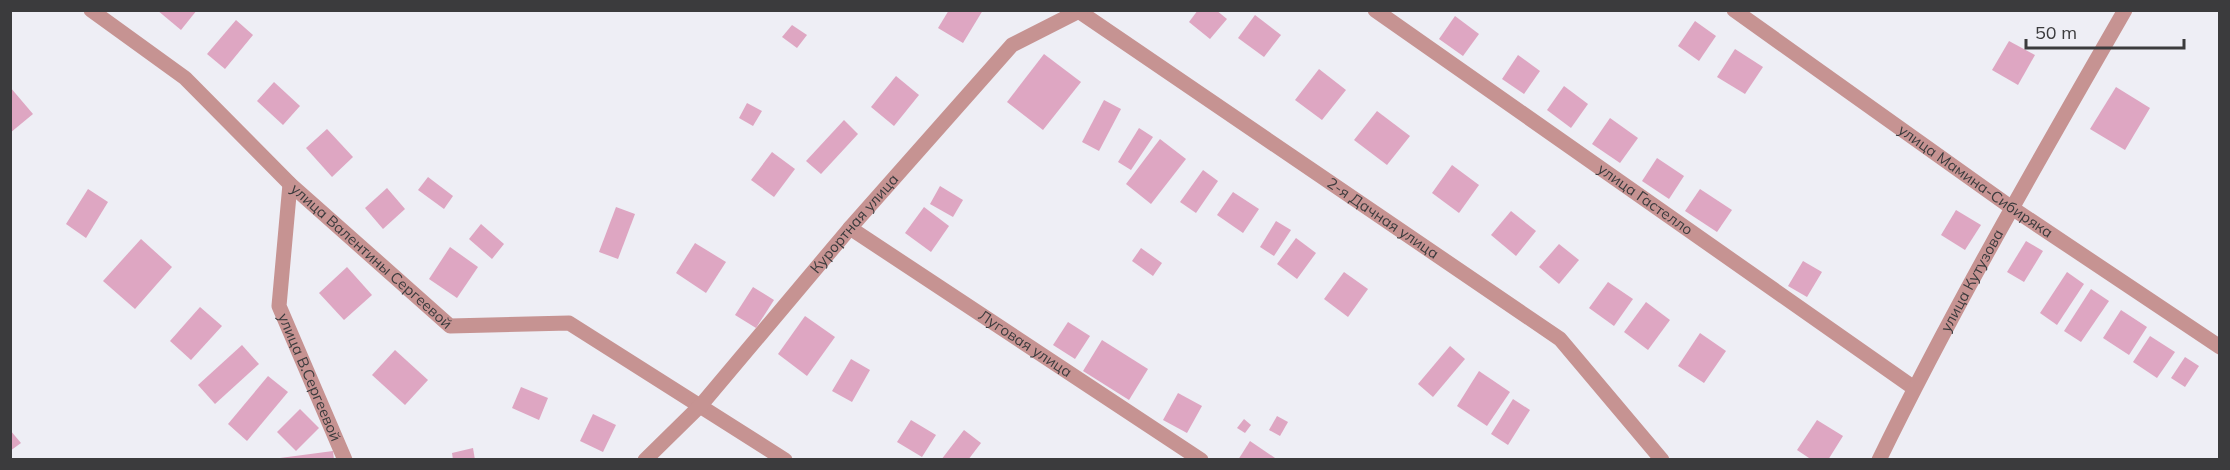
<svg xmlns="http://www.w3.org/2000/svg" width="2230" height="470" font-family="Mulish,sans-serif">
<rect width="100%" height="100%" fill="#eeeef5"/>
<!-- building -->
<g fill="#dea6c2">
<path d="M157,10H197L181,30Z"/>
<path d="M949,10H983L963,43L938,28Z"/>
<path d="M1198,10H1216L1227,19L1210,39L1189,22Z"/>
<path d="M1255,15L1281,35L1264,57L1238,38Z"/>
<path d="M1455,16L1479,34L1463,56L1439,39Z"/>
<path d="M236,20L253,35L225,69L207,54Z"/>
<path d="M1695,21L1716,36L1699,61L1678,46Z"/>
<path d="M792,25L807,35L797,48L782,37Z"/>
<path d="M2009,41L2035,55L2018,85L1992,70Z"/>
<path d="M1735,49L1763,67L1745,94L1717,77Z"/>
<path d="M1044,54L1081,82L1043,130L1007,102Z"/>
<path d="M1518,55L1540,71L1524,94L1502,79Z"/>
<path d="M1319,69L1346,90L1322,120L1295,100Z"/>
<path d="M896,76L919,95L894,126L871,107Z"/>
<path d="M274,82L300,106L283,125L257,101Z"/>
<path d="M1564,86L1588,104L1571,128L1547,110Z"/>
<path d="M10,87L33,114L10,133Z"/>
<path d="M2116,87L2150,108L2125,150L2090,129Z"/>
<path d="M1104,100L1121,109L1099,151L1082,142Z"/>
<path d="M747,103L762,111L753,126L739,118Z"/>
<path d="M1377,111L1410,136L1387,165L1354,140Z"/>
<path d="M1610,118L1638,138L1620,163L1592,144Z"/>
<path d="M844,120L858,134L821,174L806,161Z"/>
<path d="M1139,128L1153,137L1131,170L1118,162Z"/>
<path d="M327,129L353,157L332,177L306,148Z"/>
<path d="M1160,139L1186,159L1151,204L1126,184Z"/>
<path d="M772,152L795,169L774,197L751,180Z"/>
<path d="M1657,158L1684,176L1669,199L1642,181Z"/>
<path d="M1452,165L1479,185L1459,213L1432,193Z"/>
<path d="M1203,170L1218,181L1196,213L1180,202Z"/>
<path d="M428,177L453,196L444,209L418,190Z"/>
<path d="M940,186L963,200L953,217L930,204Z"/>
<path d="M387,188L405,209L383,229L365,208Z"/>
<path d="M88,189L108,202L86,238L66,224Z"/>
<path d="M1700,189L1732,210L1717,232L1685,211Z"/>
<path d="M1233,192L1259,209L1243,233L1217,215Z"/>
<path d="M616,207L635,214L618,259L599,252Z"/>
<path d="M924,207L949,226L931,252L905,233Z"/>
<path d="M1956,210L1981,225L1965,250L1941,235Z"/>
<path d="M1511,211L1536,231L1516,256L1491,235Z"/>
<path d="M1276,221L1291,230L1274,256L1260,247Z"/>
<path d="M481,224L504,244L492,259L469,239Z"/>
<path d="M1296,238L1316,253L1297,279L1277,264Z"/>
<path d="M141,239L172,267L135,309L103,281Z"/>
<path d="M2026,241L2043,251L2024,282L2007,272Z"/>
<path d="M695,243L726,262L706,293L676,273Z"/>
<path d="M1559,244L1579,260L1559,284L1539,267Z"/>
<path d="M450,247L478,267L457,298L429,279Z"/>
<path d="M1141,248L1162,263L1153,276L1132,261Z"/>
<path d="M1803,261L1822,272L1807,297L1788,286Z"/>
<path d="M347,267L372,295L344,320L319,293Z"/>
<path d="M1344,272L1368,289L1348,317L1324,299Z"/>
<path d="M2067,272L2084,284L2057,325L2040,313Z"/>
<path d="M1608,282L1633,299L1614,326L1589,308Z"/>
<path d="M753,287L774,300L756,328L735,315Z"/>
<path d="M2091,289L2109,301L2081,342L2064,331Z"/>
<path d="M1646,302L1670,320L1648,350L1624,332Z"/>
<path d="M200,307L222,326L191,360L170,341Z"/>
<path d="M2121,310L2147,327L2129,355L2103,338Z"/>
<path d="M805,316L835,337L807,376L778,354Z"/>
<path d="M1068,322L1090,336L1075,359L1053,345Z"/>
<path d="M1700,333L1726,351L1704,383L1678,366Z"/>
<path d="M2150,336L2175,352L2157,378L2133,362Z"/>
<path d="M1102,340L1148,369L1129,400L1083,371Z"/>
<path d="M242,345L259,364L215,404L198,385Z"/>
<path d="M1450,346L1465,359L1433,397L1418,384Z"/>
<path d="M395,350L428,380L405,405L372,375Z"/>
<path d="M2185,357L2199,366L2185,387L2171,378Z"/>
<path d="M851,359L870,370L852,402L832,391Z"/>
<path d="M1479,371L1510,392L1487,426L1457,406Z"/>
<path d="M268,376L288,392L247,441L228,424Z"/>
<path d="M521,387L548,398L539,420L512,408Z"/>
<path d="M1178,393L1202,406L1187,433L1163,420Z"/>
<path d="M1513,399L1530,410L1508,445L1491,434Z"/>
<path d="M300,409L319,428L296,451L277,432Z"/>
<path d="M593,414L616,425L603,452L580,441Z"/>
<path d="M1277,416L1288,422L1280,436L1269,430Z"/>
<path d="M1244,419L1251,425L1245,433L1237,428Z"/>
<path d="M911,420L936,435L922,457L897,442Z"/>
<path d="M1817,420L1843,436L1828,460H1812L1797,450Z"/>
<path d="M10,430L21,443L10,451Z"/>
<path d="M964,430L981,443L968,460H941Z"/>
<path d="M1250,441L1278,460H1238Z"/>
<path d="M473,448L475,460H453L452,453Z"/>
<path d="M333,451L334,460H280V458Z"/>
</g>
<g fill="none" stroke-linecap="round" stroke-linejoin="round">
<!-- street -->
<g stroke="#c69392" stroke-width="15">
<path id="s1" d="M91,10L185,78L290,184L450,326L569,323L785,460"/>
<path id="s2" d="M1077,10L1560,339L1662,460"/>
<path id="s3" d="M1375,10L1914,388"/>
<path id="s4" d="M1734,10L2012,208L2220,347"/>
<path id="s5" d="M290,184L279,306L345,460"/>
<path id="s6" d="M850,228L1201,460"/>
<path id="s7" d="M645,460L701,405L850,228L1012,45L1081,10"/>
<path id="s8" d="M1879,460C1954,306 2040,158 2125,10"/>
</g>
</g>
<g text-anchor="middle" stroke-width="6" stroke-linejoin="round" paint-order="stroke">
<!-- street labels -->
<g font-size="15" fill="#3b3b3d" stroke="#eeeef5">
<text dy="5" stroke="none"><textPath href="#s4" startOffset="296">улица Мамина-Сибиряка</textPath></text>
<text dy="5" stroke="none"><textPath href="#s3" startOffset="330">улица Гастелло</textPath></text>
<text dy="5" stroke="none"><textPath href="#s2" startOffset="370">2-я Дачная улица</textPath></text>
<text dy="5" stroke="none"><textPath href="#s7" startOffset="316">Курортная улица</textPath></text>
<text dy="5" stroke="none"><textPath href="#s1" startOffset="374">улица Валентины Сергеевой</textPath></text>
<text dy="5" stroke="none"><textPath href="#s8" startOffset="202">улица Кутузова</textPath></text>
<text dy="5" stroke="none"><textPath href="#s6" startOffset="210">Луговая улица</textPath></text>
<text dy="5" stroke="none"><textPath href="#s5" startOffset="200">улица В.Сергеевой</textPath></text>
</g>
</g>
<!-- border -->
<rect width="2230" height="470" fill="none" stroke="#3b3b3d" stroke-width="24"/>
<!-- scale -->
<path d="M2026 39v9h158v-9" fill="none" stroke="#3b3b3d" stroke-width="3"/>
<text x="2035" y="39" font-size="18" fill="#3b3b3d" stroke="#eeeef5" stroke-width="4.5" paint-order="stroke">50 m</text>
</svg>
